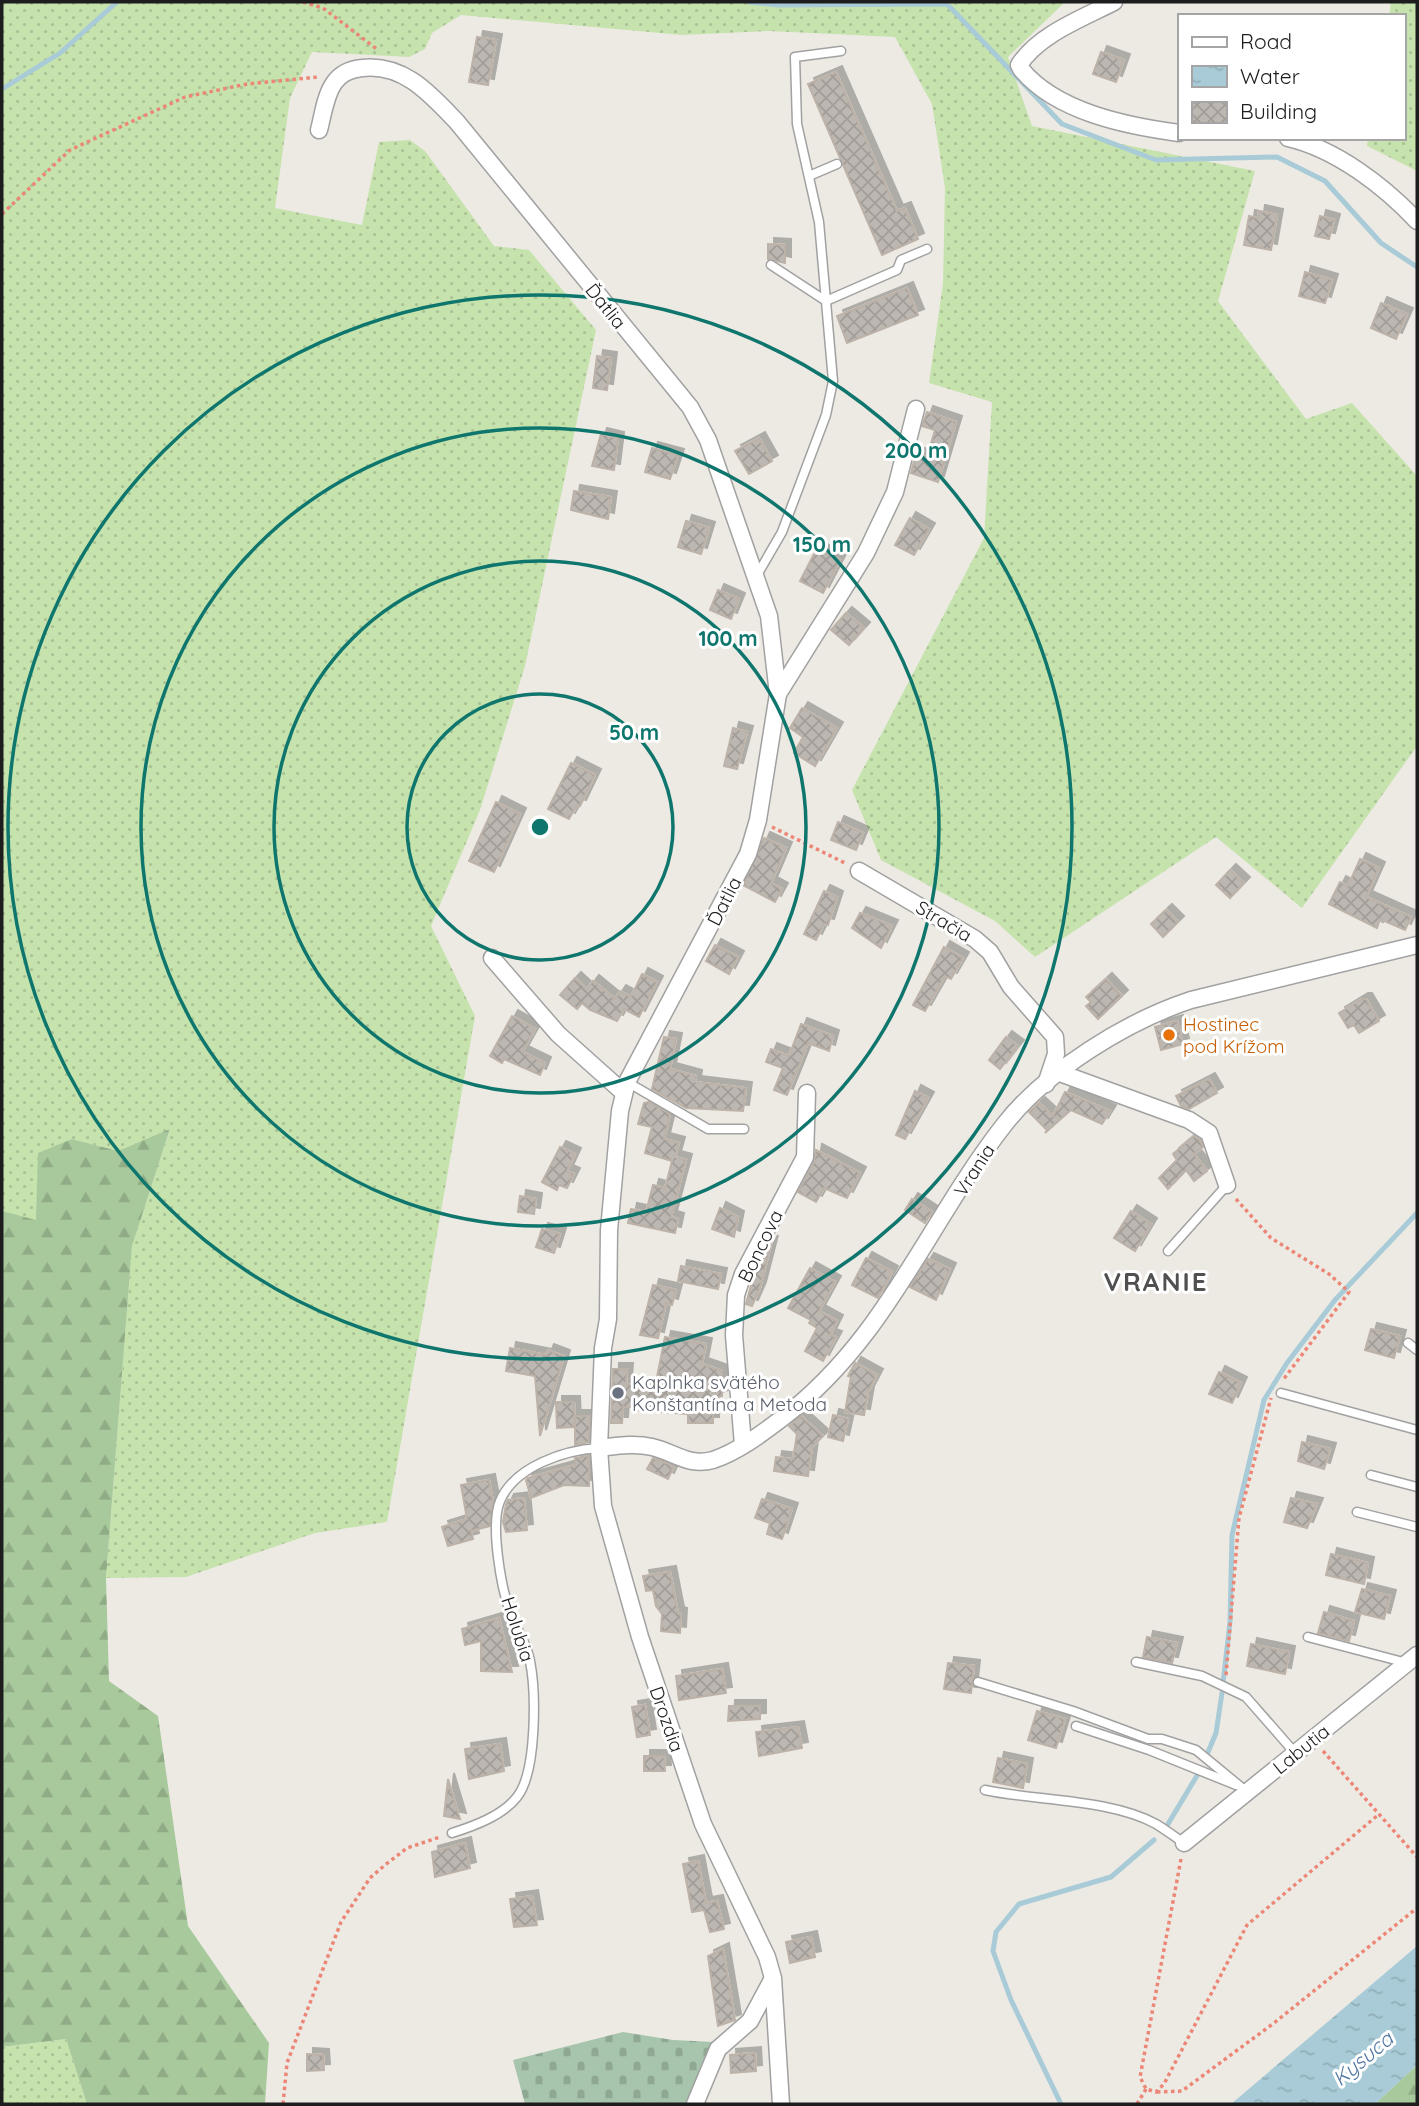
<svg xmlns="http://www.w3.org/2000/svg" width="1419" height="2106" font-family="Quicksand,sans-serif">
<defs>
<pattern id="grass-dots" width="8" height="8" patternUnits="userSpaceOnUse" patternTransform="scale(1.75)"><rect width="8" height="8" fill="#c6e3ae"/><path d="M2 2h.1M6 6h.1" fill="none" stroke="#aac295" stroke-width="1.8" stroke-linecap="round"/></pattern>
<pattern id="forest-firs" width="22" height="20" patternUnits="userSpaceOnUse" patternTransform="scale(1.75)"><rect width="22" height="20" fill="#a8c99c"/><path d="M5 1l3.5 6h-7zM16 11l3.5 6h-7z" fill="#90ac86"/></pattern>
<pattern id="cemetery-stones" width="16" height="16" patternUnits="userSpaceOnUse" patternTransform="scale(1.75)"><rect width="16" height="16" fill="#a7c4ac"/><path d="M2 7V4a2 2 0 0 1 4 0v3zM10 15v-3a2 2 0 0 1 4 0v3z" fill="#8fa894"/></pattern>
<pattern id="water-ripples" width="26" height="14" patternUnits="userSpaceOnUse" patternTransform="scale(1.75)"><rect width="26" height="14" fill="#a8cbd7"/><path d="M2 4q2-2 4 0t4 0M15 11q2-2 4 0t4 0" fill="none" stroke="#90aeb8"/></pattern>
<pattern id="building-cross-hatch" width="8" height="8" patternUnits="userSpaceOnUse" patternTransform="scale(1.75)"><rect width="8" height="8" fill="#bdb7b1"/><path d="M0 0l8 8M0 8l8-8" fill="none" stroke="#a29d98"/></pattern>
<filter id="shadow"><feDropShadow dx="6" dy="-6" stdDeviation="0" flood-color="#0004"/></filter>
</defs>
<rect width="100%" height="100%" fill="#edeae4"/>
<!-- grass -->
<g fill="url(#grass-dots)">
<path d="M2,2H1065L1008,57L1032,126L1255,171L1218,301L1306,419L1352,403L1417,476V746L1302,908L1216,837L1035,957L995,921L881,860L852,790L984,538L992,402L929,383L943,283L945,188L932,104L895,37L769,31L682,35L461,15L432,33L425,49L409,57L312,52L290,98L275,208L362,225L379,142L410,140L425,151L494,246L529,250L596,330L525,666L480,810L431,926L475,1016L387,1522L315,1533L186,1577L106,1578L132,1245L170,1130L118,1151L72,1139L36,1221L2,1211Z"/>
<path d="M1391,2H1417V171L1367,146L1368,138H1403V16H1389Z"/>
<path d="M66,2039L87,2104H2V2047Z"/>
</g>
<!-- forest -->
<g fill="url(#forest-firs)">
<path d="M170,1129L132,1246L106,1578L109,1681L158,1716L188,1926L269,2043L265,2104H87L66,2039L2,2047V1211L36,1220L38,1153L72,1139L118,1151Z"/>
<path d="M1417,2065V2104H1375Z"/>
</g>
<!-- cemetery -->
<path fill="url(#cemetery-stones)" d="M623,2032L673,2040L715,2042L691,2104H525L513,2060Z"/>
<!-- water -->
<path fill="url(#water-ripples)" d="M1417,1946V2065L1375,2104H1231Z"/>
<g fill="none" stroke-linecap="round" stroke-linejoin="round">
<!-- stream -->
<g stroke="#a8cbd7" stroke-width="5">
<path d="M749,2L778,5L947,4L1062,124L1156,160L1277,157L1325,181L1381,243L1417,267"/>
<path d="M2,89L60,53L117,2"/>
<path d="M1223,1683L1230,1622L1232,1535L1264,1400L1287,1363L1335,1300L1417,1213"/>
<path d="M1206,1757L1216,1733L1222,1693"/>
<path d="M1165,1829L1201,1769"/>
<path d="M1061,2104L1011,2000L993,1951L996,1932L1019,1904L1111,1877L1154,1840"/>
</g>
</g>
<!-- building -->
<g fill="url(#building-cross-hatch)" stroke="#bdb2a8" stroke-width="2" filter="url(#shadow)">
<path d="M477,37L496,40L488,85L469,82Z"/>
<path d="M1101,52L1124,60L1116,82L1093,74Z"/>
<path d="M836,72L897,211L905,208L918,239L882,255L808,84Z"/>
<path d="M1259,211L1277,215L1271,250L1244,245L1249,216L1258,218Z"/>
<path d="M1320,216L1334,220L1329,239L1315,236Z"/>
<path d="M768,244L785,245V263L768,259Z"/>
<path d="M1305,272L1332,280L1325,303L1299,296Z"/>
<path d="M907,288L918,315L847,343L837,316Z"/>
<path d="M1381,303L1407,314L1396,339L1371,328Z"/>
<path d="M597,356L611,358L607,390L593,388Z"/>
<path d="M927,412L956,422L938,482L911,473L916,453L927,457L935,430L922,426Z"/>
<path d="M601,434L618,438L614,470L592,466Z"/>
<path d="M759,438L772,461L749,474L735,451Z"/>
<path d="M652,448L678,455L670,479L645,472Z"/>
<path d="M574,491L611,497L608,519L571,510Z"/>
<path d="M910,518L929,529L914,555L895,545Z"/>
<path d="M686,521L709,528L701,554L678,547Z"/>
<path d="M817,548L840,560L823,593L800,581Z"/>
<path d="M718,590L739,599L731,619L710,610Z"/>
<path d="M846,613L864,628L849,645L831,630Z"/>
<path d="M802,708L837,728L815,766L794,753L803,737L790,728Z"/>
<path d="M733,728L747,732L737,769L724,766Z"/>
<path d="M571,763L595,775L580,806L577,805L569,819L548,809Z"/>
<path d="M496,802L520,814L494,872L469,861Z"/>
<path d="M838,822L863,833L856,850L831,840Z"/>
<path d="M764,838L786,848L771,883L782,889L775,902L743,885Z"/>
<path d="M1360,859L1379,868L1366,897L1411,917L1405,930L1380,919L1377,928L1329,904L1340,882L1348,886Z"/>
<path d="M1230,870L1244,883L1230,898L1216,885Z"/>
<path d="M824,891L837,897L828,925L824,924L816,940L804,934Z"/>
<path d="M1166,910L1178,922L1163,937L1151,924Z"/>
<path d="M860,913L892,926L881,948L852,928Z"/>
<path d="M715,945L738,957L729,974L706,961Z"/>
<path d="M944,947L963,958L951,979L945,976L925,1011L913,1005Z"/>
<path d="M642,974L657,982L639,1017L624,1009L617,1021L590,1010L582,1003L577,1009L560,995L575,978L587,989L593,981L615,999L620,991L631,997Z"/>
<path d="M1106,979L1122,996L1098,1019L1086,1006L1091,1002L1086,997Z"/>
<path d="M1362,999H1366L1379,1021L1359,1033L1354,1025L1348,1028L1339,1013Z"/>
<path d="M512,1016L535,1029L522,1052L545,1063L540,1075L504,1059L502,1063L490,1056Z"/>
<path d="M1177,1021L1183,1044L1161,1050L1155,1027Z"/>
<path d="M801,1024L833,1036L829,1051L808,1043L787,1095L774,1090L783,1068L766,1062L771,1049L789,1056Z"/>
<path d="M664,1037L676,1039L670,1069L696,1076L695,1082L746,1088L743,1111L686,1108L652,1089Z"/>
<path d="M1006,1037L1018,1046L1000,1069L989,1060Z"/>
<path d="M1209,1079L1217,1093L1189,1109L1181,1106L1176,1096Z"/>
<path d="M915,1091L928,1098L905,1139L896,1135Z"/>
<path d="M1065,1092L1110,1111L1102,1124L1071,1110L1045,1133L1047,1130L1029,1112L1039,1103L1053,1116Z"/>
<path d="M649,1102L670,1114L664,1139L679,1143L675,1157L686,1160L671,1217L678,1219L675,1233L628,1223L631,1209L646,1212L653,1185L665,1188L672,1161L645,1153L652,1127L638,1124L644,1103Z"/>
<path d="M1194,1136L1200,1140L1203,1147L1194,1154L1207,1171L1194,1181L1186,1170L1168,1189L1159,1178L1177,1160L1173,1154Z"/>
<path d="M560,1147L575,1154L567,1171L574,1174L567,1188L559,1185L557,1190L542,1182Z"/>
<path d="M816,1150L860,1173L847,1198L824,1188L816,1202L798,1192L814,1162Z"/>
<path d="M520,1196L536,1199L534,1214L518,1212Z"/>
<path d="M912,1199L932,1212L925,1223L905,1210Z"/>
<path d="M720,1208L738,1217L734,1237L712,1229Z"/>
<path d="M1131,1211L1151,1224L1135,1251L1114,1238Z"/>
<path d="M542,1229L560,1234L554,1253L536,1247Z"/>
<path d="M772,1241L760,1288L752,1306L746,1304L753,1278Z"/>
<path d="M866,1258L892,1272L878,1298L852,1285Z"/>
<path d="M928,1259L950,1269L936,1300L910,1287Z"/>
<path d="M681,1266L721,1274L718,1289L678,1281Z"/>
<path d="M810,1268L835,1282L819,1311L837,1321L830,1335L836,1337L823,1361L805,1351L817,1328L809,1323L811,1320L788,1308Z"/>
<path d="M653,1285L676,1290L672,1305L666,1303L658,1338L640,1335Z"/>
<path d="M1371,1329L1400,1336L1394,1358L1365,1350Z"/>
<path d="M665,1337L706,1344L702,1364L722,1371V1396L713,1399V1423H688V1414L634,1410V1407H623L622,1423H611L613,1369H627L626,1384L655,1387Z"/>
<path d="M510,1348L546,1355L548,1350L564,1356L540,1436L535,1376L506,1371Z"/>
<path d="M855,1363L877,1375L868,1392L864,1415L845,1412L851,1377L848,1376Z"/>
<path d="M1219,1372L1241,1383L1232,1403L1209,1394Z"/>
<path d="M556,1402H574L575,1427L557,1428Z"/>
<path d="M833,1415L848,1419L843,1441L828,1437Z"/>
<path d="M575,1416H590L589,1442L575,1445Z"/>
<path d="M801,1416L823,1436L812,1447L808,1476L774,1471L776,1457L793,1459L797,1434L789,1426Z"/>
<path d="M1302,1442L1330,1449L1324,1469L1298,1461Z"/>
<path d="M589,1456V1486L564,1485L531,1498L526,1480L528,1478L575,1465V1458Z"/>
<path d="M653,1458L674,1466L668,1479L647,1469Z"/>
<path d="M489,1480L493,1501L490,1526L471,1531L473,1539L448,1546L442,1527L467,1519L461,1485Z"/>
<path d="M524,1498L527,1530L506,1532L503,1522L506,1504L508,1500Z"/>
<path d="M1291,1498L1317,1504L1307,1528L1284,1522Z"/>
<path d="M762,1499L792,1509L782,1539L767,1534L770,1523L755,1518Z"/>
<path d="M1331,1554L1368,1563L1364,1584L1326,1575Z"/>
<path d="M670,1572L678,1613L681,1614L680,1633L661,1631L662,1614L656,1606L653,1590L646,1591L643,1576Z"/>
<path d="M1362,1589L1390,1596L1384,1619L1355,1612Z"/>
<path d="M1324,1612L1354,1621L1349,1641L1318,1633Z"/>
<path d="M499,1618L512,1672L481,1671V1641L465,1645L462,1629Z"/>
<path d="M1147,1637L1177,1643L1172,1663L1143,1657Z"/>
<path d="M1251,1644L1289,1652L1285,1674L1247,1666Z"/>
<path d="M948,1663L974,1666L971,1693L944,1689Z"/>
<path d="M722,1669L726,1693L679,1700L676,1676Z"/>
<path d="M645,1705L650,1735L637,1737L632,1707Z"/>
<path d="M729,1706H760V1719L728,1721Z"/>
<path d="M1037,1711L1065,1719L1056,1748L1028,1740Z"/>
<path d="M798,1727L802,1748L759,1756L756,1732Z"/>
<path d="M500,1744L504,1771L469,1779L465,1749Z"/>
<path d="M644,1756H664L665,1771H644Z"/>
<path d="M998,1758L1027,1764L1023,1788L993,1782Z"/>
<path d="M448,1779L460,1819L444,1816Z"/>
<path d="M465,1843L470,1868L435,1877L432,1852Z"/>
<path d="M698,1861L706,1903L717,1901L724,1929L710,1932L704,1910L692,1912L683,1864Z"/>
<path d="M532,1896L537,1925L514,1927L510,1899Z"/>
<path d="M811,1937L815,1957L790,1963L786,1942Z"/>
<path d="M723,1949L735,2020L718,2026L708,1956Z"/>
<path d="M755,2053L756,2071L731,2073L730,2055Z"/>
<path d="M307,2054L323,2055L324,2070L307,2071Z"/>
</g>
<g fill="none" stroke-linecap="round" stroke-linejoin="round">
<defs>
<g id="service">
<path d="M809,176L837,164"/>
<path d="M771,265L826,301L897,270L901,260L927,249"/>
<path d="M756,577L782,532L826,415L833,381L819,222L797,124L795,57L841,51"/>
<path d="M627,1082L708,1129H744"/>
<path d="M1168,1251L1227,1185"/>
<path d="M1408,1343L1417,1350"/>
<path d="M1281,1393L1417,1430"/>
<path d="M1371,1475L1417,1487"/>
<path d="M1357,1512L1417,1527"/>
<path d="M1308,1637L1407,1663"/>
<path d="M1136,1662L1202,1676L1246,1697L1295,1753"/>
<path d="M978,1682L1073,1711L1148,1739H1162L1196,1750L1247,1792"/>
<path d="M1076,1726L1149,1750L1236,1785"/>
<path d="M985,1790C1036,1801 1111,1799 1156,1824C1166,1830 1175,1837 1184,1843"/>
<path d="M452,1833C474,1826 502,1816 517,1797C537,1772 536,1692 530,1661C527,1643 516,1629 510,1612C501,1587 490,1525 500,1501C515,1466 565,1450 599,1448"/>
</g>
<g id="minor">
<path d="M1114,2C1083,18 1039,34 1019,65L1021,69C1056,112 1127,126 1179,133"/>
<path d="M319,130C323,115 325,96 334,83C341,73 351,69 362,68C404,63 431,95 457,122L690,407L708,440L769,616L778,694L758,820L748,854L627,1082L620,1111L609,1230L608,1319L603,1348L599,1448L603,1506L640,1637L703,1824L767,1957L773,1978L781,2104"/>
<path d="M1288,138C1336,149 1384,186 1417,221"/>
<path d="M778,694L866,553L895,492L916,409"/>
<path d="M859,871L975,939L990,952L1011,987L1055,1037L1056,1054L1046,1084"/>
<path d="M492,958L558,1034L624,1093"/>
<path d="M1060,1073L1189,1120L1209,1133L1227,1185"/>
<path d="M743,1445L734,1335L736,1295L743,1274L805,1157L807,1093"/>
<path d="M599,1448C617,1446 634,1443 652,1447C674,1452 689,1467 713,1460C737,1452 760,1435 781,1419C886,1340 926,1225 1004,1125C1046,1071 1127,1021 1191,1000L1417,945"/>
<path d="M1184,1843L1417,1655"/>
<path d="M695,2104L718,2049L750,2021L772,1980"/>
</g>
</defs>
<!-- service casing -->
<use href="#service" stroke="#a1a1a1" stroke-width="11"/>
<!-- minor casing -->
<use href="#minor" stroke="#a1a1a1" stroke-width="19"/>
<!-- path -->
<g stroke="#ec8676" stroke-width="3.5" stroke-dasharray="3.5 3.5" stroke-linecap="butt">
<path d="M303,2L323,8L378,50"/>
<path d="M2,214L70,150L185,97L247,84L318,77"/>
<path d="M772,827L847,864"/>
<path d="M1236,1199L1271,1238L1329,1274L1349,1292L1283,1380"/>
<path d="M1226,1675L1239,1518L1271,1398"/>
<path d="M1323,1751L1417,1857"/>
<path d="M1181,1859L1140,2077L1146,2089L1156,2092L1164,2084L1247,1925L1378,1815"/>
<path d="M1157,2092L1182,2091L1274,2023L1417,1908"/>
<path d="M283,2104L287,2063L341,1922L370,1878L385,1865L407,1848L440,1837"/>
<path d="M1137,2104L1146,2089"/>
</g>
<!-- service -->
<use href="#service" stroke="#fff" stroke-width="8"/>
<!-- minor -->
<use href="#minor" stroke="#fff" stroke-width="16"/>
</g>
<!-- distance rings -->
<g fill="none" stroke="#0f766e" stroke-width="3.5">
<circle cx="540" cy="827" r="133"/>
<circle cx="540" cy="827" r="266"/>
<circle cx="540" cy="827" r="399"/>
<circle cx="540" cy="827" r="532"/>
</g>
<!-- markers -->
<circle fill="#e8710a" stroke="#fff" stroke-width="2.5" cx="1169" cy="1035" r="7"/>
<circle fill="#6b7280" stroke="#fff" stroke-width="2.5" cx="618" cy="1393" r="7"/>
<g text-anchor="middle" stroke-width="6" stroke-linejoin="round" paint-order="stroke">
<!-- street labels -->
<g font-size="19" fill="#1d1d1d" stroke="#fff">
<text transform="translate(606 306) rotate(51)" y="7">Ďatlia</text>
<text transform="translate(724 901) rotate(-63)" y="7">Ďatlia</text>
<text transform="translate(944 921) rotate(31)" y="7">Stračia</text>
<text transform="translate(974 1170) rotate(-57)" y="7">Vrania</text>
<text transform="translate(760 1246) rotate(-64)" y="7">Boncova</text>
<text transform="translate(518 1629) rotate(72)" y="7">Holubia</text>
<text transform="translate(667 1719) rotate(71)" y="7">Drozdia</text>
<text transform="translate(1301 1749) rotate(-39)" y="7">Labutia</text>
</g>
<!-- food labels -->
<g font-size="19" fill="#c56008" stroke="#fff" text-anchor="start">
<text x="1183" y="1031">Hostinec<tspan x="1183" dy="22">pod Krížom</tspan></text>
</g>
<!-- worship labels -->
<g font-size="19" fill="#5b616d" stroke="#fff" text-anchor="start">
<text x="632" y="1389">Kaplnka svätého<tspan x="632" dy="22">Konštantína a Metoda</tspan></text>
</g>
<!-- water labels -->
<g font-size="21" font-style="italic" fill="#5378a3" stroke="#fff">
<text transform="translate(1363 2059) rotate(-40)" y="7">Kysuca</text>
</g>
<!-- district labels -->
<g font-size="26" font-weight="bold" letter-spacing="2" fill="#505050" stroke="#fff">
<text x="1156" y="1291">VRANIE</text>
</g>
</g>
<circle cx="540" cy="827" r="10" fill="#0f766e" stroke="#fff" stroke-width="3.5"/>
<g font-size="21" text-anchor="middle" font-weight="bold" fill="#0f766e" stroke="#fff" stroke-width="6" stroke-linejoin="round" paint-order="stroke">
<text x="916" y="458">200 m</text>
<text x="822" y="552">150 m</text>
<text x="728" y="646">100 m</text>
<text x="634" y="740">50 m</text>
</g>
<!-- border -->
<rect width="1419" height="2106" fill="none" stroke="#1d1d1d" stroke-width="7"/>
<!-- legend -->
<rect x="1178" y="14" width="228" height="126" fill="#ffffff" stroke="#a5a5a5" stroke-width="2"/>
<rect x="1192" y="37" width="35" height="10" fill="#ffffff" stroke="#a5a5a5" stroke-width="2"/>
<text x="1240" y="49" font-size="21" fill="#1d1d1d">Road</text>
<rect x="1192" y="66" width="35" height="21" fill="url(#water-ripples)" stroke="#a5a5a5" stroke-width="2"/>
<text x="1240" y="84" font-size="21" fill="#1d1d1d">Water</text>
<rect x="1192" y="102" width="35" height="21" fill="url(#building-cross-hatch)" stroke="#a5a5a5" stroke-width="2"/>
<text x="1240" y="119" font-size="21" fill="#1d1d1d">Building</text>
</svg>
